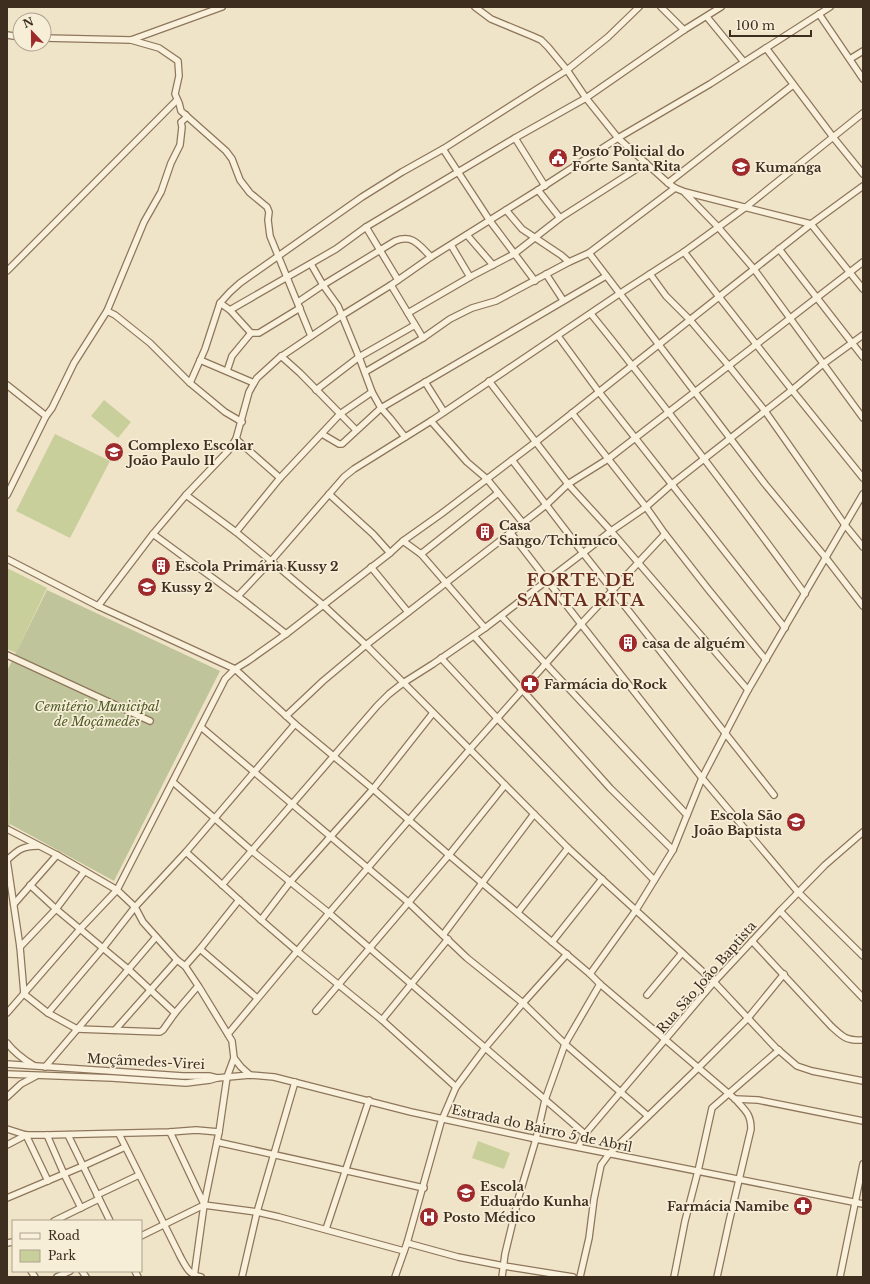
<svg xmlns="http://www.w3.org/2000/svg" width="870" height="1284" font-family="'Libre Baskerville',serif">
<rect width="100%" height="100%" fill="#f0e4c8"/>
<!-- green -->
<g fill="#c9cf9b">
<path d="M104,400L131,422L118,438L91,416Z"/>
<path d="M55,434L110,461L70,538L16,511Z"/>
<path d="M7,568L47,588L16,653L7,649Z"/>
<path d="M7,718L10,824V826L7,825Z"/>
<path d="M478,1141L510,1153L504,1169L472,1158Z"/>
</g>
<!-- cemetery -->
<path fill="#bfc49a" d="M47,590L220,671L114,881L10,824L7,718V671Z"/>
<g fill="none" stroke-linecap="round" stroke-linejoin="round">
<defs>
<g id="minor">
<path d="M475,7L491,19L532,36L541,40L548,47L567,70L586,98L618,138L668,183L675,188L685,192L811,224L863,289"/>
<path d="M661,7L684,30"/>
<path d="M819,14L863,79"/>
<path d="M707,17L744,62"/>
<path d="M7,35L20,37"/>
<path d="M44,38L131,40L222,7"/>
<path d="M131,40L159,48L178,61L179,76L175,94L179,103L181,111L226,151L232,159L240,180L250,193L267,207L269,212L268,220L270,236L311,336"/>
<path d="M766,48L833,137L863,174"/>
<path d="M850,59L863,51"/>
<path d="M515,138L545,186"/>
<path d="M443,149L490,221L535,281"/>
<path d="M668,183L793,85"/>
<path d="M538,190L560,218"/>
<path d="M685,193L718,227L754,269L863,418"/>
<path d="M506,210L522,229L561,255L569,262L589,253L675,188"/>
<path d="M366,227L398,280"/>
<path d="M467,235L493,265"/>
<path d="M451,245L470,277"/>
<path d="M779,249L863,357"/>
<path d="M684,252L792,390L863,478"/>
<path d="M589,253L765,484L826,558L863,606"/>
<path d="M311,264L323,285L338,306L359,357L372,392L381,408L390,418L405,437"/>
<path d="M7,271L177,100"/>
<path d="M546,274L563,300"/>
<path d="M650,274L666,296L690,320L729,366L765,411L845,525L863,547"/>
<path d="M391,285L423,338"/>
<path d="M298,302L323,285L395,241C413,234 419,245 431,257"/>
<path d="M220,303L230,310L336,249L366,227L515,138L586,98L684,30L721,7"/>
<path d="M230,310L251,333H259L300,308"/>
<path d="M107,311L115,315L150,343L190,383L225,412L242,422"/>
<path d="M408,313L470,277L514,254L560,218L646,163"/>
<path d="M591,314C665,405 735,499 805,594"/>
<path d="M558,336L599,392L785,628"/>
<path d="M281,356L300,373L356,430"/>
<path d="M200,360L254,383"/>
<path d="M227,371L232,356L251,333"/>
<path d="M365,372L423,338L450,319L472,308L496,301L569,262"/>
<path d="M489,381L568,484L611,531L748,690"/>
<path d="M425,382L444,412"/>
<path d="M190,383L205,349L220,303L230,292L240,283L362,197L402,172L443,149L567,70L608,37L639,7"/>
<path d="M7,385L46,416"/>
<path d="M316,390L359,357L415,325"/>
<path d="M572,413L646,507L665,534L708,589L766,660"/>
<path d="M431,421L467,462L487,479L523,523"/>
<path d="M322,434L339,444H342L381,408L606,276"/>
<path d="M236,439L280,478"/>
<path d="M512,460L583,553L774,795"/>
<path d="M329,494L373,534L390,553"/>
<path d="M7,495L46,416L52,408L74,363L107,311L144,222L161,192L171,163L180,145L182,127L181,122L187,117L186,115"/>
<path d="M186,495L236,532L271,561L322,604L366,645L534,814L568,848L714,982L775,1047L797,1066L812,1071L863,1081"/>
<path d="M236,532L280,478L340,414L372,392"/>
<path d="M510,532L581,624L702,778L798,892L863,956"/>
<path d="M153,534L244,601L286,634"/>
<path d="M403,541L421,554L485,628"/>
<path d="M421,554L498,493"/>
<path d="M7,559L98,606L235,669L295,724L373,789L449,855L590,974L600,984L735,1099C745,1110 751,1114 751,1129L729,1222L717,1277"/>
<path d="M371,567L408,612"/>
<path d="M238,596L271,561L344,477L354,469L431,421L619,294L684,252L746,207L863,113"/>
<path d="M98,606L153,534L186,495L228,451L236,439L249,392L254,383L257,378L279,358L341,316L391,285L431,257L538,190L618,138L710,84L830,7"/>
<path d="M501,616L687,815"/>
<path d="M474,636L610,788L673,850"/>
<path d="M7,655L150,721"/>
<path d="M441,658L497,718L654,880"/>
<path d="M286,716L323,681L366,645L546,505L568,484L608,459L863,262"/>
<path d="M201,727L408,902L467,958L523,1003L565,1044L648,1116"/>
<path d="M173,782L252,851L329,913L585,1134"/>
<path d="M7,829L57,855L117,890L222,685L225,679L235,669L248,661L286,634L390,553L403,541L441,514L537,441L811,224L863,186"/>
<path d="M186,852L261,920L297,951L382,1020L456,1087L441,1122L407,1243L395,1277"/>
<path d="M7,860L20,947L24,994L48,1013L77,1029L160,1032L163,1030L175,1013L198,986"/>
<path d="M7,860C18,850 22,846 38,846"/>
<path d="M30,885L56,909L128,969L175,1013"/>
<path d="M222,885L377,706L389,694L403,683L433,664L485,628L583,553L611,531L646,507L672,484L792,390L823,364L863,335"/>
<path d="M14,904L57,855"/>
<path d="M780,911L863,998"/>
<path d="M518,912L568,848"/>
<path d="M261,920L290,882L373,789L433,713"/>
<path d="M443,935L534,814"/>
<path d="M752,941L831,1026C843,1037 846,1041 863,1040"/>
<path d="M552,942L602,879"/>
<path d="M20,947L56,909L84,872"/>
<path d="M200,949L257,998"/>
<path d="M185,966L200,949L239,900"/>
<path d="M590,974L636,910L673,850L702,778L748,690L863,494"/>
<path d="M647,995L682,953"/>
<path d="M316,1011L449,855L505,785"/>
<path d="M7,1013L80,929L117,890L135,907L143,922L177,960L185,966L199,987L232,1041L234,1058"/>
<path d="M48,1013L103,948L135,907L186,852L295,724"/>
<path d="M382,1020L448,939"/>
<path d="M115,1030L177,960"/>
<path d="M228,1034L329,913L470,749L581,624L665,534"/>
<path d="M7,1043C14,1052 23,1059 33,1065"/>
<path d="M7,1064L183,1076H209L217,1078"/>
<path d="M45,1067L156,937"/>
<path d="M7,1074L112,1078L186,1083L210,1080L217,1078L250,1075L274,1077L411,1112L536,1139L863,1204"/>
<path d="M456,1087L485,1048L523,1003L567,954"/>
<path d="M7,1097L21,1084L36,1076"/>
<path d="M735,1099L758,1100L863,1121"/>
<path d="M7,1129L26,1135H47L170,1132L196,1130L219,1132"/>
<path d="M170,1132L204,1204"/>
<path d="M119,1134L180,1256C186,1267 189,1275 201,1277"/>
<path d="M26,1135L48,1181"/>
<path d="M47,1135L64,1174L81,1208"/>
<path d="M68,1135L110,1221"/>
<path d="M217,1142L424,1188"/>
<path d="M7,1145L26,1135"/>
<path d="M578,1147L585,1134L714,982L780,911L825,865L863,832"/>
<path d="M97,1195L139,1175"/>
<path d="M7,1198L83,1166L125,1147"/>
<path d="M54,1221L99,1199"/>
<path d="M326,1229L369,1100"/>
<path d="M141,1236L204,1205L257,1212L279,1217L404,1251"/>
<path d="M7,1243L13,1242"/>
<path d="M407,1243L458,1257L504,1266L573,1277"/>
<path d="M31,1271L35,1277"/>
<path d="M82,1271L86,1277"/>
<path d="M135,1271L138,1277"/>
<path d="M57,1277L70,1271"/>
<path d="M194,1277L204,1205L219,1132L227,1077L234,1058L241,1067L250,1075"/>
<path d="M242,1277L257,1212L295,1082"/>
<path d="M502,1277L505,1254L519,1196L536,1139L545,1100L565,1044L600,984"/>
<path d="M580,1277L589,1238L594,1199L601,1165L609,1154L698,1068L748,1018L784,974"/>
<path d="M674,1277L685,1221L698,1171L712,1108L779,1050"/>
<path d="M840,1277L863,1164"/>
</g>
</defs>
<!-- minor casing -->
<use href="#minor" stroke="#8d765c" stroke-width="8"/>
<!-- minor -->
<use href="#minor" stroke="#faf1dc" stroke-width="5.5"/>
</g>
<!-- icons -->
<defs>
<symbol id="civic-disc" viewBox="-11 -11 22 22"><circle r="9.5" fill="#9e2a2b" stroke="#f7eed8"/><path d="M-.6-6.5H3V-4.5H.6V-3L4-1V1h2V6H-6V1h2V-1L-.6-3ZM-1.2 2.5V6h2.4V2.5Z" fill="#fff"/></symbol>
<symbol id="school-disc" viewBox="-11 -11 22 22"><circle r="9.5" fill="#9e2a2b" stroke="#f7eed8"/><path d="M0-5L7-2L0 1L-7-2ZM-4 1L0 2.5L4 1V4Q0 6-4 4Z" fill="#fff"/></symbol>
<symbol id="building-disc" viewBox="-11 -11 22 22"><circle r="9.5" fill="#9e2a2b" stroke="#f7eed8"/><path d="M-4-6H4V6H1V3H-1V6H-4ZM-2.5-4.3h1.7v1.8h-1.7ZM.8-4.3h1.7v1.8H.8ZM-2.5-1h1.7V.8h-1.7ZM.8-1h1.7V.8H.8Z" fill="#fff"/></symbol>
<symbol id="pharmacy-disc" viewBox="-11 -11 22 22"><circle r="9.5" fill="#9e2a2b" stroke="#f7eed8"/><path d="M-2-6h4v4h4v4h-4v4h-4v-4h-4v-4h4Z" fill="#fff"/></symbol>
<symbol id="hospital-disc" viewBox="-11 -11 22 22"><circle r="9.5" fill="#9e2a2b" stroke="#f7eed8"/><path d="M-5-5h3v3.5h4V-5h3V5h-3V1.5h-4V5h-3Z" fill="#fff"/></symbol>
</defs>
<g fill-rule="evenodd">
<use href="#civic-disc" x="547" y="147" width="22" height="22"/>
<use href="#school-disc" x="730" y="156" width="22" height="22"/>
<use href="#school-disc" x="103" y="441" width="22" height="22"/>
<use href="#building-disc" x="474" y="521" width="22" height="22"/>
<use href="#building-disc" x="150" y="555" width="22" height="22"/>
<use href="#school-disc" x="136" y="576" width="22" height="22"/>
<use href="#building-disc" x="617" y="632" width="22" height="22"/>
<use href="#pharmacy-disc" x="519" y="673" width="22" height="22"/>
<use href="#school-disc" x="785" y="811" width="22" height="22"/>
<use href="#school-disc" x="455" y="1182" width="22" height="22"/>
<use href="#pharmacy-disc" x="792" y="1195" width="22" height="22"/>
<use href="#hospital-disc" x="418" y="1206" width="22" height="22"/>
</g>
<g text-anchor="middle" stroke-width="3.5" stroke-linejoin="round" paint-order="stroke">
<!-- poi labels -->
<g font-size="13" font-weight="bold" fill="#3d2e20" stroke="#f7eed8" text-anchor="start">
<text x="572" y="156">Posto Policial do<tspan x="572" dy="15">Forte Santa Rita</tspan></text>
<text x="755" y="172">Kumanga</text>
<text x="128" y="450">Complexo Escolar<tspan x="128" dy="15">João Paulo II</tspan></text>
<text x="499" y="530">Casa<tspan x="499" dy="15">Sango/Tchimuco</tspan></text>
<text x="175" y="571">Escola Primária Kussy 2</text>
<text x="161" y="592">Kussy 2</text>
<text x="642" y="648">casa de alguém</text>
<text x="544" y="689">Farmácia do Rock</text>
<text x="782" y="820" text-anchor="end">Escola São<tspan x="782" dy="15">João Baptista</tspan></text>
<text x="480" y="1191">Escola<tspan x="480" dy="15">Eduardo Kunha</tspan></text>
<text x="789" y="1211" text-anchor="end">Farmácia Namibe</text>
<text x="443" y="1222">Posto Médico</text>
</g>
<!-- park labels -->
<g font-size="13" font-style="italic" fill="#4d5a26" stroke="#f7eed8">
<text x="97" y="711">Cemitério Municipal<tspan x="97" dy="15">de Moçâmedes</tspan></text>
</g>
<!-- street labels -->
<g font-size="13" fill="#3d2e20" stroke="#f7eed8">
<text transform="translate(706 977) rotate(-49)" y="5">Rua São João Baptista</text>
<text transform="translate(146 1061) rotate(3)" y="5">Moçâmedes-Virei</text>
<text transform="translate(542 1128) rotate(12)" y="5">Estrada do Bairro 5 de Abril</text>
</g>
<!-- district labels -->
<g font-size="17" font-weight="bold" letter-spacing="1" fill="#6b2e1e" stroke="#f7eed8">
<text x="581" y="586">FORTE DE<tspan x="581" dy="20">SANTA RITA</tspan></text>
</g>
</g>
<!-- border -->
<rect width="870" height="1284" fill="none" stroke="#3d2e20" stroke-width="16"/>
<!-- legend -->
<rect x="12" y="1220" width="130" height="52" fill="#f7eed8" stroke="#ada18e"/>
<rect x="20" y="1233" width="20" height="6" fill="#faf1dc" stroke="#ada18e"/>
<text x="48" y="1240" font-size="12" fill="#3d2e20">Road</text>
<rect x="20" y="1250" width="20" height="12" fill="#c9cf9b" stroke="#ada18e"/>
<text x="48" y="1260" font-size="12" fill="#3d2e20">Park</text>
<!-- north arrow -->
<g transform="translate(32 32) rotate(338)"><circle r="19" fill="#f7eed8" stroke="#ada18e"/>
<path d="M0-3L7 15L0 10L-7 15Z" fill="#9e2a2b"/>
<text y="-6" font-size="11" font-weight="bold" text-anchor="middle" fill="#3d2e20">N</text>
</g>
<!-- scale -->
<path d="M730 30v6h81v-6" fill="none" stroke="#3d2e20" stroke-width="2"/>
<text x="736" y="30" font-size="12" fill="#3d2e20" stroke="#f7eed8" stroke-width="3" paint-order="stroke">100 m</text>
</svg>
